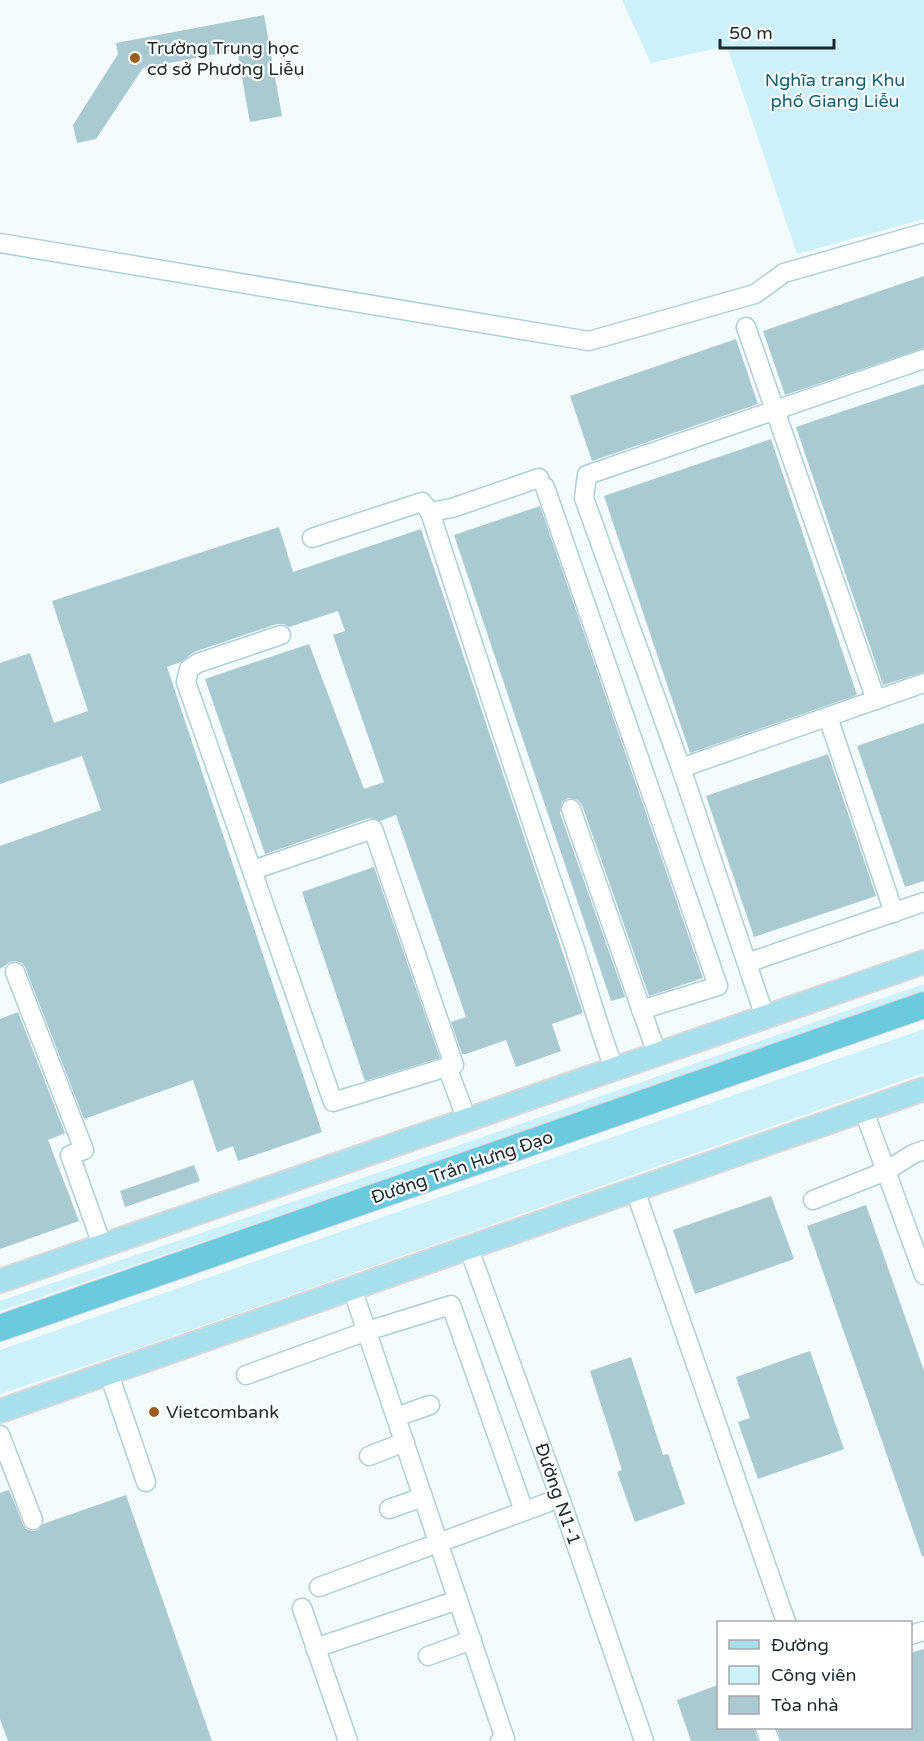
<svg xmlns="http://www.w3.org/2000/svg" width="924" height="1741" font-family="'Varela Round',sans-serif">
<rect width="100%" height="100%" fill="#f4fbfc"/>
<!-- green -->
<g fill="#ccf1fa">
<path d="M622,0H924V219L797,254L727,46L651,63Z"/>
<path d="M924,984V995L0,1311V1301L445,1150Z"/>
<path d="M924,1029V1073L154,1343L0,1394V1350Z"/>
</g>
<!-- building -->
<g fill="#a9cad1">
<path d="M264,15L282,116L250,122L237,50L143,68L96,139L77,143L73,125L118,54L116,43Z"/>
<path d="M924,276V348L785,395L763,331Z"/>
<path d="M736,339L758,404L592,461L570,396Z"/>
<path d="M924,384V672L883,685L796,427Z"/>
<path d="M771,439L857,695L690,753L604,496Z"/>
<path d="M540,506L703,978L649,996L582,805L578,800L568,798L562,802L560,813L625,997L611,1001L454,535Z"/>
<path d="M279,527L293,572L421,529L583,1013L552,1024L561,1051L516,1067L506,1040L466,1054H462L451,1022L466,1017L396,815L380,821L369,818L265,854L205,679L309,644L364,789L384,782L333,635L345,631L338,611L289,627L284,624H277L194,652L181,662L167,667L322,1132L238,1161L233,1146L217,1152L193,1080L84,1119L25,967L22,963L16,961L10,962L0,969V846L101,810L82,756L0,784V663L30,653L54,723L88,711L52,601Z"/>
<path d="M924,723V881L905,887L857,746Z"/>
<path d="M828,754L876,896L754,937L706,796Z"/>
<path d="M374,867L440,1058L365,1081L302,892Z"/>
<path d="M18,1012L65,1133L48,1140L79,1221L0,1249V1019Z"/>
<path d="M194,1165L200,1181L125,1207L120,1191Z"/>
<path d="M771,1196L794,1259L695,1294L673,1230Z"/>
<path d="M866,1205L924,1371V1556H922L807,1226Z"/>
<path d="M810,1351L844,1449L758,1479L738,1422L750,1418L736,1377Z"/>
<path d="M631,1357L663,1455L668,1454L685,1504L635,1522L617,1472L622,1470L590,1371Z"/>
<path d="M9,1490L23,1524L26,1529L32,1531L38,1530L43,1524L126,1495L212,1741H8L0,1719V1493Z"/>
<path d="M924,1649V1741H781L777,1728H910V1653Z"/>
<path d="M718,1685V1728H754L758,1741H691L677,1700Z"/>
</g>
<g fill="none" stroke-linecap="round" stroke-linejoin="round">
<defs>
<g id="minor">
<path d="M0,243L589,341L755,294L784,273L924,233"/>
<path d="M746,327L876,700"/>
<path d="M545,487L718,986L641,1010"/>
<path d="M430,512C477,656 523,800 573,943C587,985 598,1027 614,1068"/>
<path d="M312,538L422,502L430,512L452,508L539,478"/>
<path d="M281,635L198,663L189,669L186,682L333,1102L447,1067L467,1120"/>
<path d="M828,717L894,913"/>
<path d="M681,768L924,683"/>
<path d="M571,809L657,1054"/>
<path d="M253,870L373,829L454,1065L447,1067"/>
<path d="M747,963L924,902"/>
<path d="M15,972L84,1150L70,1155L102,1245"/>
<path d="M765,1017L681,768L584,498L587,475L924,359"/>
<path d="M864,1111L924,1275"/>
<path d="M635,1190L786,1622"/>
<path d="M813,1200L886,1171L913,1154L924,1150"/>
<path d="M469,1249L560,1498L644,1741"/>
<path d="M352,1288L505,1739L500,1741"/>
<path d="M109,1374L146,1482"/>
<path d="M246,1375L367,1331L451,1305L524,1511"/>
<path d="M396,1417L430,1405"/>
<path d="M0,1435L33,1520"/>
<path d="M369,1456L405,1442"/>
<path d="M389,1509L423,1497"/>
<path d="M319,1587L560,1498"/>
<path d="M302,1608L348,1741"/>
<path d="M910,1635L924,1631"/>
<path d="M315,1648L458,1600"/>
<path d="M428,1656L472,1640"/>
<path d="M765,1728L770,1741"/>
</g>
<g id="major">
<path d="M0,1281L924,962"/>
<path d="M0,1411L924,1089"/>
</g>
<path id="highway" d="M0,1328L924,1005"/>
</defs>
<!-- minor casing -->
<use href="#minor" stroke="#aecfd7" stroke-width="21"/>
<!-- major casing -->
<use href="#major" stroke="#d6d8d9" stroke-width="26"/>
<!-- highway casing -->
<use href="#highway" stroke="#d6d8d9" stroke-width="28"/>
<!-- minor -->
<use href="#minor" stroke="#fff" stroke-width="18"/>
<!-- major -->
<use href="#major" stroke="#a7dfec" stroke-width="22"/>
<!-- highway -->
<use href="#highway" stroke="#6ccadf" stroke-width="26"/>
</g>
<!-- markers -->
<g fill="#9a5f1f" stroke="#fff" stroke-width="2">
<circle cx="135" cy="58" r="6"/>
<circle cx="154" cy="1412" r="6"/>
</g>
<g text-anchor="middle" stroke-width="4.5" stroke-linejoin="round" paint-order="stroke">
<!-- poi labels -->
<g font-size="18" fill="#1c292c" stroke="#fff" text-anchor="start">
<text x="147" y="54">Trường Trung học<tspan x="147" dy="21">cơ sở Phương Liễu</tspan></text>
<text x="166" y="1418">Vietcombank</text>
</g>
<!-- park labels -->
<g font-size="18" fill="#0d6170" stroke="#fff">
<text x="835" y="86">Nghĩa trang Khu<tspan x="835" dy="21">phố Giang Liễu</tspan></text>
</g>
<!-- street labels -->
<g font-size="18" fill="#1c292c" stroke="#fff">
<text transform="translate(462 1167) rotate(-19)" y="6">Đường Trần Hưng Đạo</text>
<text transform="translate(558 1494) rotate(71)" y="6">Đường N1-1</text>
</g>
</g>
<!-- legend -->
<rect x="717" y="1621" width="195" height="108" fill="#ffffff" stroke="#a4a9ab" stroke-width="1.5"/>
<rect x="729" y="1640" width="30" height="9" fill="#a7dfec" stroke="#a4a9ab" stroke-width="1.5"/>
<text x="771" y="1651" font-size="18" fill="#1c292c">Đường</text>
<rect x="729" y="1666" width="30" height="18" fill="#ccf1fa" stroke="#a4a9ab" stroke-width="1.5"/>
<text x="771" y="1681" font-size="18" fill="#1c292c">Công viên</text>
<rect x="729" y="1696" width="30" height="18" fill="#a9cad1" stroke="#a4a9ab" stroke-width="1.5"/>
<text x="771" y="1711" font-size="18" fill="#1c292c">Tòa nhà</text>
<!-- scale -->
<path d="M720 39v9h114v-9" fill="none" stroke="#1c292c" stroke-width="3"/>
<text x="729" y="39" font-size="18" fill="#1c292c" stroke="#ffffff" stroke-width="4.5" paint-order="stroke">50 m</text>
</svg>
